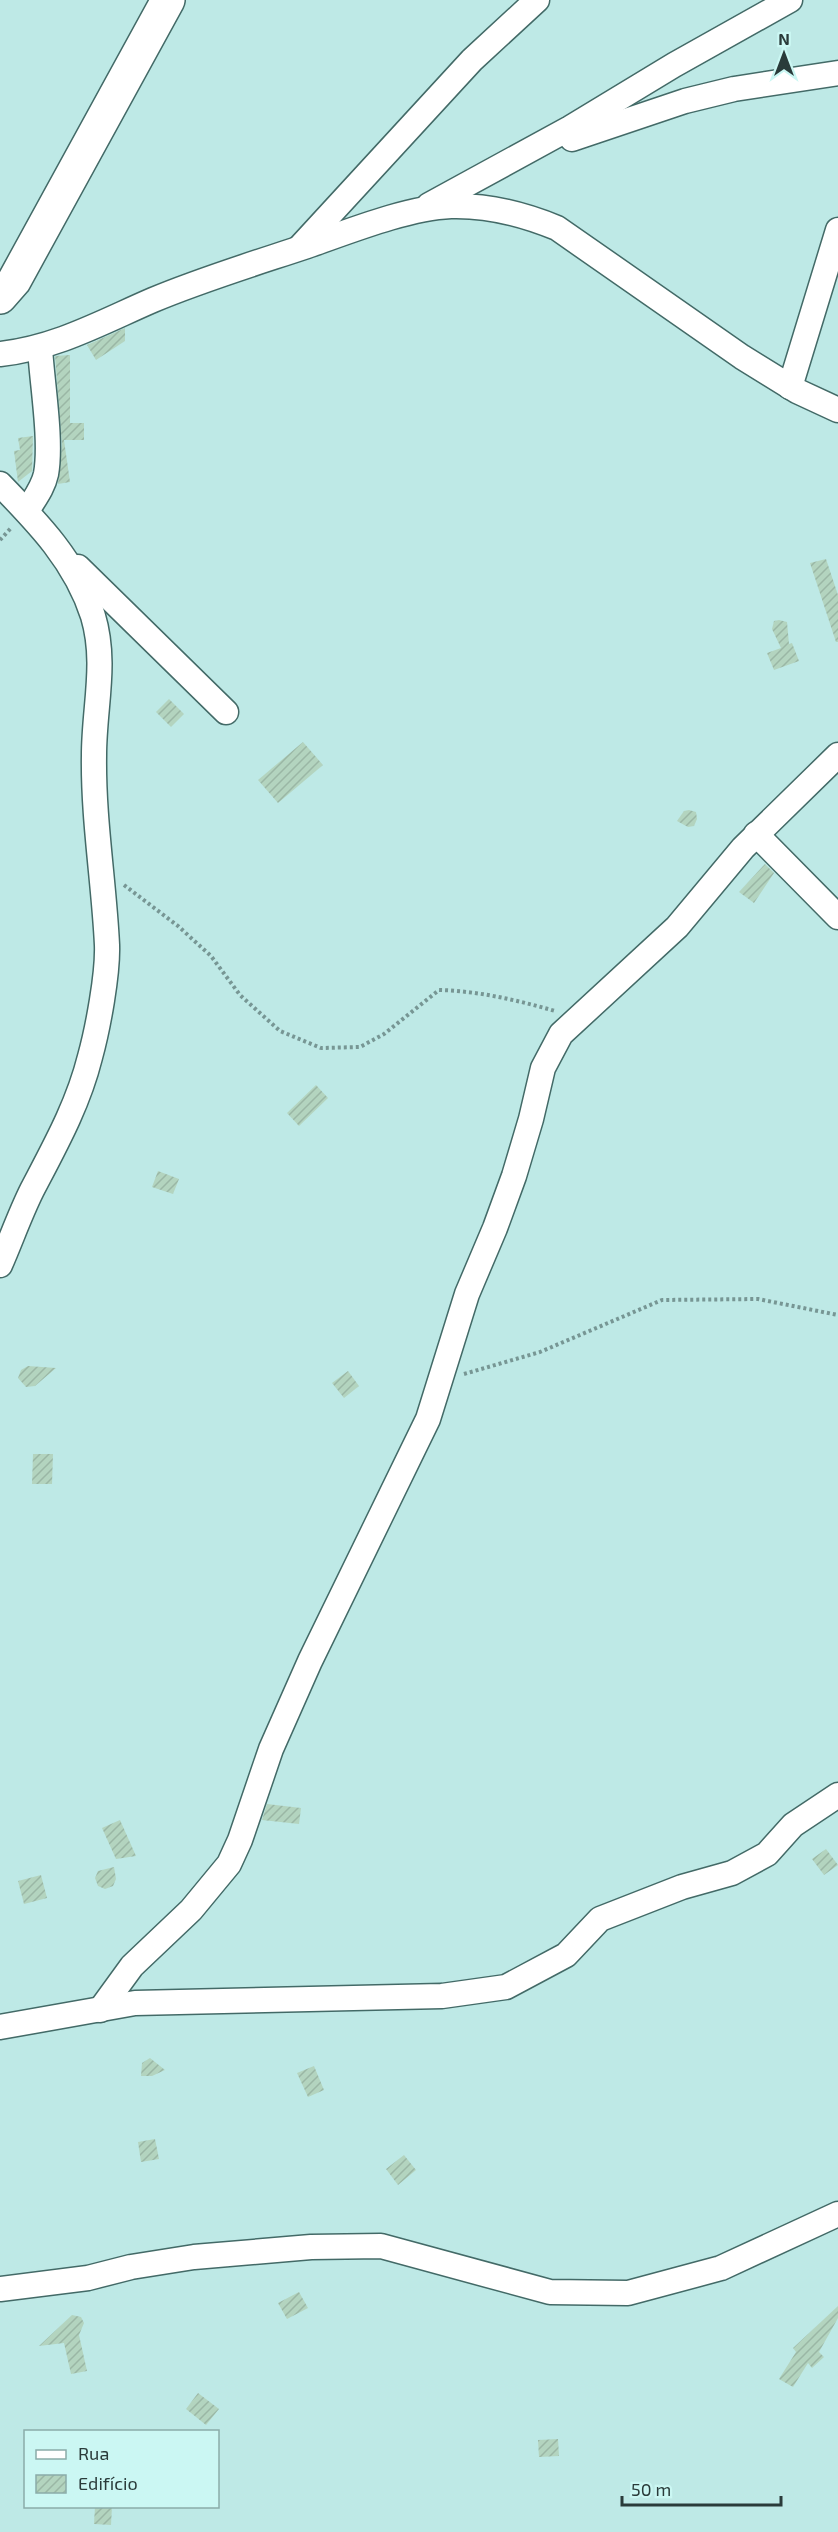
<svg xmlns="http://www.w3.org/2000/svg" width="838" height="2532" font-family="'Exo 2',sans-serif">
<defs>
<pattern id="building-hatch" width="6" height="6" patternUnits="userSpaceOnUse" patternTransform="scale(1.5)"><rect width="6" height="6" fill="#b3d4bf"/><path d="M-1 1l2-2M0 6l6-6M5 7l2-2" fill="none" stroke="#9ab7a5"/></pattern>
</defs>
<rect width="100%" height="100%" fill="#bee9e6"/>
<!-- building -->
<g fill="url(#building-hatch)">
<path d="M125,328V341L96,360L87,345Z"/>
<path d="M70,355V423H84V440H64L70,482L58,484L62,445L55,356Z"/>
<path d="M33,436L32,471L18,482L14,451L20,450L18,438Z"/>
<path d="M826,559L838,595V642H836L810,563Z"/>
<path d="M779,620L787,622L789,644L792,643L799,661L774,670L767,653L781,648L772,629L774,621Z"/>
<path d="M169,699L184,714L171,727L156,712Z"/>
<path d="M303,742L323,765L278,803L258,780Z"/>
<path d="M689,810L696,812L697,819L694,826L688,827L677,821L684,811Z"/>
<path d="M765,864L774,873L754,903L739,892Z"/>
<path d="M316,1085L328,1098L299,1126L287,1113Z"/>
<path d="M158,1171L179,1179L173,1194L152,1187Z"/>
<path d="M28,1366L56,1368L35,1386L26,1387L18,1378L21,1370Z"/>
<path d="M348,1371L359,1386L344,1398L332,1383Z"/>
<path d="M33,1454H53L52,1484H32Z"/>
<path d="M267,1804L301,1808L299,1824L262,1820Z"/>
<path d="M120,1820L136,1856L116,1859L102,1828Z"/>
<path d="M826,1849L838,1865L824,1875L812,1859Z"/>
<path d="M114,1867L116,1879L113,1886L105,1889L98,1886L95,1878L98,1871Z"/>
<path d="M41,1875L47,1898L24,1904L18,1881Z"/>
<path d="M150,2058L165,2070L152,2076H141L142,2063Z"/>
<path d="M314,2066L324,2090L308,2097L297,2073Z"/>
<path d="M155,2139L159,2159L141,2162L138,2142Z"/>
<path d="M404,2155L416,2170L398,2185L386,2169Z"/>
<path d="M299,2292L308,2308L287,2319L278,2303Z"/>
<path d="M838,2306V2318L819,2352L824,2357L812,2368L808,2363L793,2387L779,2379L796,2352L793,2348Z"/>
<path d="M72,2315L81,2317L84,2323L79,2335L87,2371L71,2374L64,2343L39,2346Z"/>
<path d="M198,2393L219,2409L206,2425L186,2409Z"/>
<path d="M558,2439L559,2456L539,2457L538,2440Z"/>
<path d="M95,2506H112L111,2525L94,2524Z"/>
</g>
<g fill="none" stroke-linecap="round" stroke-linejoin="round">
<defs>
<g id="street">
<path d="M572,139L685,101L734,89L838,73"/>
<path d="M429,205L570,128L674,65L790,0"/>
<path d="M300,247L472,60L537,0"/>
<path d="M0,354C56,348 102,322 153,300C203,279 256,263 307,246C350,231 407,208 451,206C489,205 523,214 557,228L742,357L797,391L838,410"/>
<path d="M790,387L838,230"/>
<path d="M0,484C38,523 76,562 93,616C107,663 94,707 94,755C93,819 104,882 107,945C108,974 98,1028 90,1057C78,1105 55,1146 32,1190C20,1214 11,1240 0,1265"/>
<path d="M27,511C34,499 43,488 46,474C52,441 42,383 40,348"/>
<path d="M78,567L226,712"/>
<path d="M756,834L838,917"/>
<path d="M100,2010L132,1966L191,1910L229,1864L240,1840L271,1749L310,1661L428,1419L467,1294L495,1228L514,1176L531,1119L543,1068L561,1034L677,927L743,848L838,755"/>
<path d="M0,2027L135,2003L442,1996L506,1987L566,1955L600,1919L682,1887L732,1873L767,1854L793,1825L838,1795"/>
<path d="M0,2289L88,2278L131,2267L194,2257L311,2247L381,2246L550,2292L628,2293L721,2268L838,2214"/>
</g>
<path id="secondary" d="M0,297L14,281L168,0"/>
</defs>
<!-- street casing -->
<use href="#street" stroke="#436a67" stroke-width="27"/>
<!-- secondary casing -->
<use href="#secondary" stroke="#436a67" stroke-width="36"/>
<!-- path -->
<g stroke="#779694" stroke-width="4" stroke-dasharray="3 3" stroke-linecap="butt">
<path d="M0,540L12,527"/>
<path d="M124,885L178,926L211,956L240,995L280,1031L321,1048L360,1047L384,1034L439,990C478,991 517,1000 555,1011"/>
<path d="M464,1374L540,1352L662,1300L758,1299L838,1315"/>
</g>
<!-- street -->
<use href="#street" stroke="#fff" stroke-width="24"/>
<!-- secondary -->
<use href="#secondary" stroke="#fff" stroke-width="33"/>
</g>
<!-- legend -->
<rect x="24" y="2430" width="195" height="78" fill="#cbf7f3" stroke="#8baca9" stroke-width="1.5"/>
<rect x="36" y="2450" width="30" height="9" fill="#ffffff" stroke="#8baca9" stroke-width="1.5"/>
<text x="78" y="2460" font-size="18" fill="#2a3b3a">Rua</text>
<rect x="36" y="2475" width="30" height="18" fill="url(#building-hatch)" stroke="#8baca9" stroke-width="1.5"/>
<text x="78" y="2490" font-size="18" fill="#2a3b3a">Edifício</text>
<!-- north arrow -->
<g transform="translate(784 54)" stroke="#cbf7f3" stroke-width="4.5" paint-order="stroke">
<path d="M0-4.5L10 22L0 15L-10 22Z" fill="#2a3b3a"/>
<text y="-9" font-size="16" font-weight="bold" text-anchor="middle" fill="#2a3b3a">N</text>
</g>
<!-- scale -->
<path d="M622 2496v9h159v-9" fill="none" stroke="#2a3b3a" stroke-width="3"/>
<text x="631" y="2496" font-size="18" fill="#2a3b3a" stroke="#cbf7f3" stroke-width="4.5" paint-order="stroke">50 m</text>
</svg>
